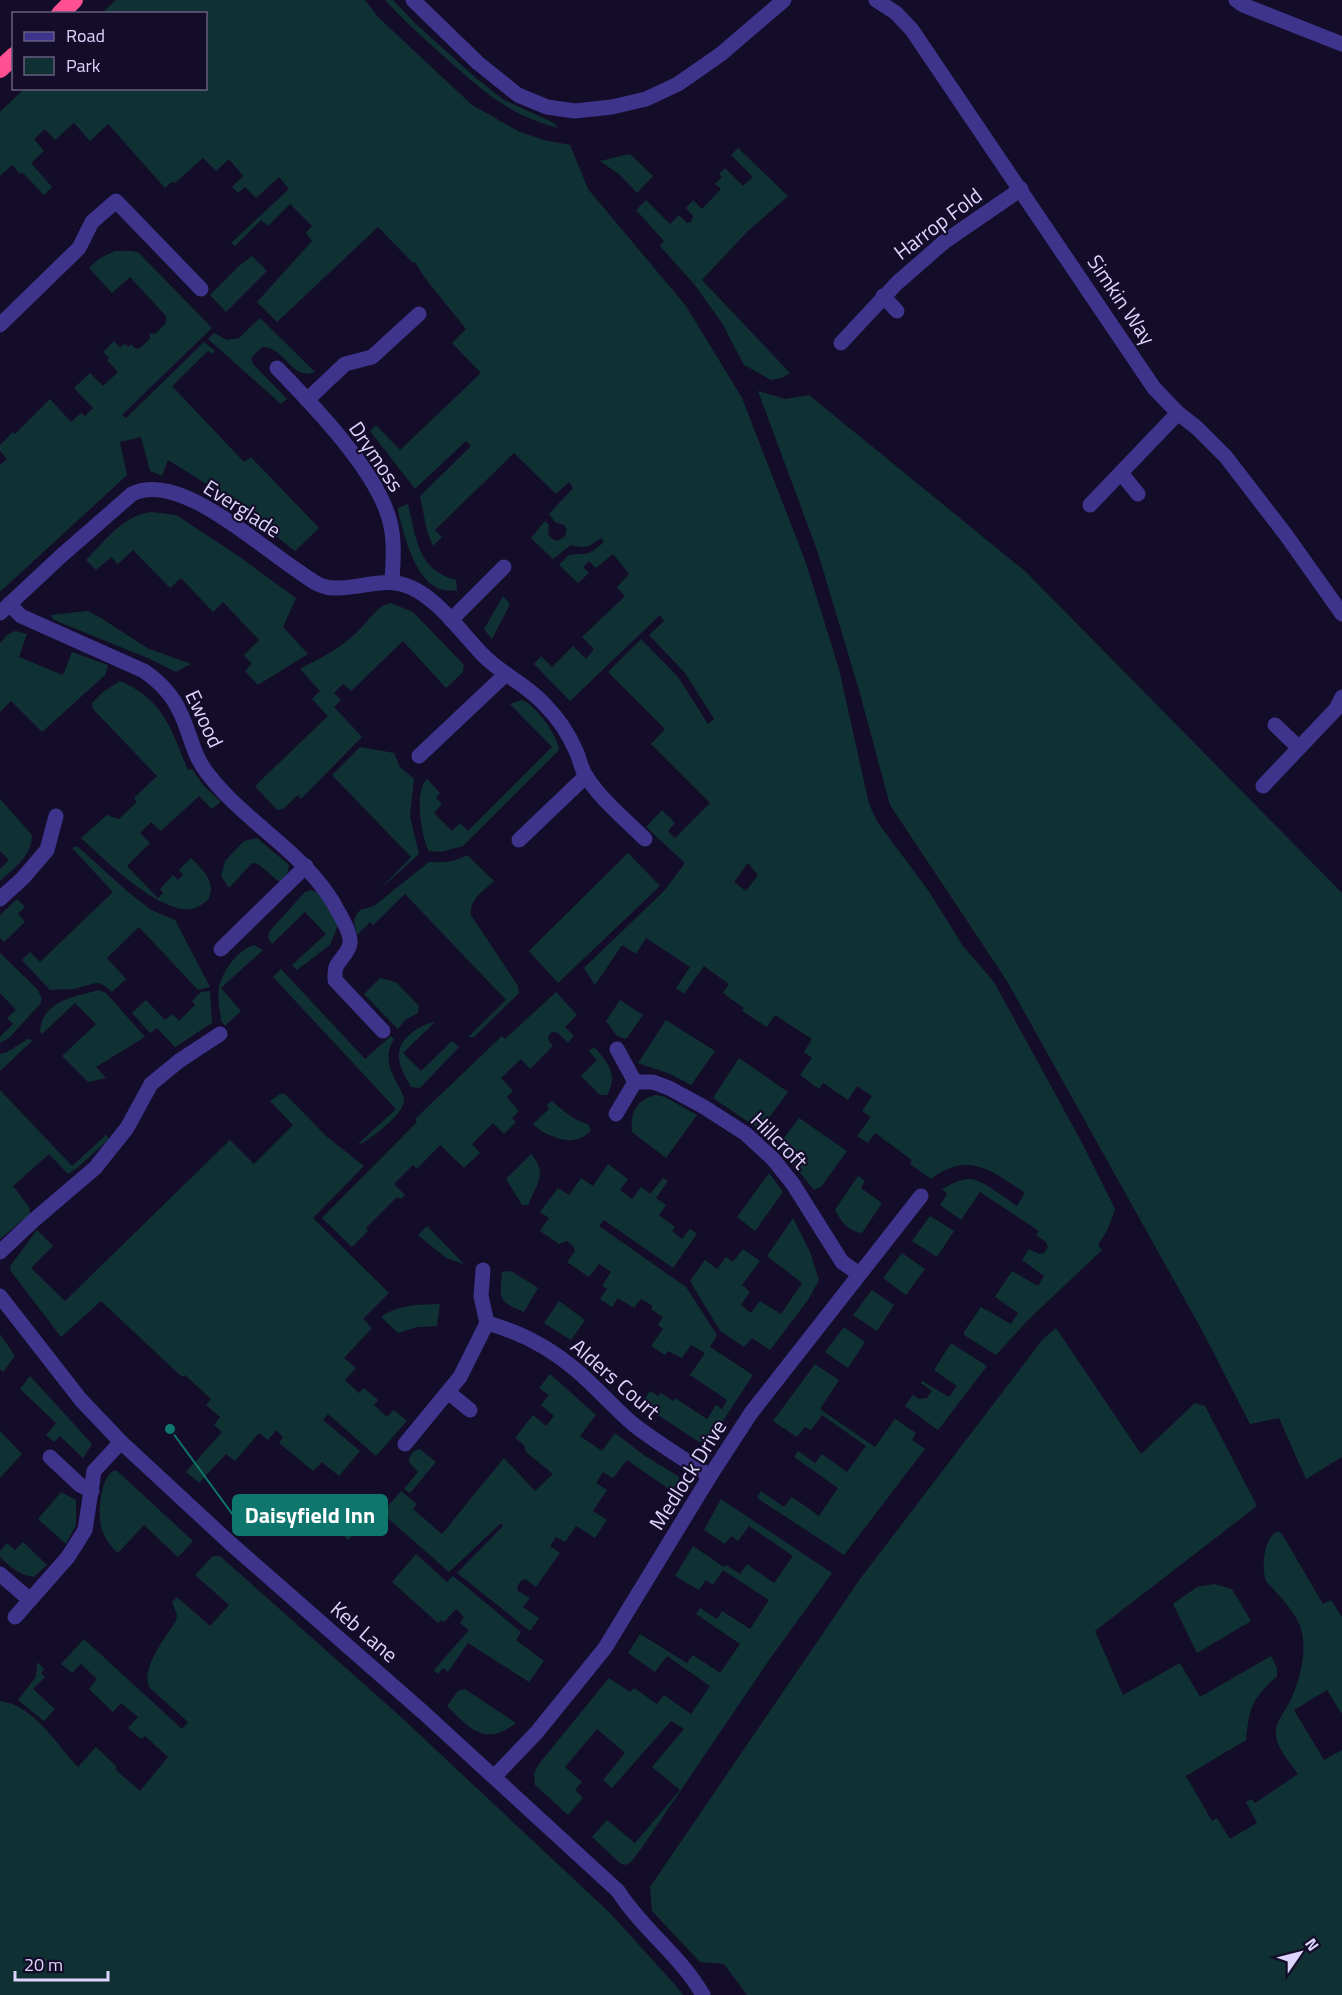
<svg xmlns="http://www.w3.org/2000/svg" width="1342" height="1995" font-family="'Titillium Web',sans-serif">
<rect width="100%" height="100%" fill="#140d29"/>
<!-- green -->
<g fill="#103133" fill-rule="evenodd">
<path d="M116,0H365L378,17L472,105L520,132L544,140L570,145L588,189L686,306L742,398L806,563L839,669L869,804L878,823L928,890L963,946L994,982L1081,1141L1115,1209L1108,1229L1098,1245L1102,1250L1028,1320L996,1355L964,1335V1332L981,1307L1011,1324L1018,1313L995,1297L1012,1271L1038,1286L1044,1276L1022,1260L1029,1249L1039,1254L1044,1253L1048,1247L1046,1242L1036,1235L1039,1231L980,1192L961,1220L940,1205L947,1194L942,1189C950,1185 960,1179 970,1179C983,1180 1005,1198 1017,1206L1025,1193C991,1170 968,1151 931,1179L910,1164L912,1160L875,1133L868,1143L857,1136L871,1117L862,1111L872,1096L857,1086L848,1100L823,1083L819,1089L800,1075L812,1058L804,1052L812,1039L775,1015L767,1027L742,1011L744,1008L723,993L729,984L704,966L684,994L676,988L690,967L646,938L636,954L622,945L595,985L584,968L664,891L685,863L646,827L662,810L675,823L668,831L675,838L710,803L651,744L665,729L608,672L641,639L678,677L708,724L714,719L685,673L649,635L664,621L660,615L570,701L534,664L541,656L552,667L573,646L586,659L594,649L582,637L625,596L617,587L629,574L613,554L596,568L589,561L583,567L589,573L578,583L559,565L569,555C590,552 585,558 604,542L601,538C588,547 588,549 571,545L553,559L531,538L545,521L549,525L548,534L552,539L558,541L565,536L567,530L564,525L555,522L549,514L573,488L569,482L556,494L514,453L435,530L442,537L433,546L427,531L420,496L471,446L466,441L415,489L370,431L376,425L400,450L481,373L452,343L466,329L425,278L415,262L413,263L378,227L277,322L257,302L312,241L306,233L312,226L290,204L268,226L261,220L235,246L231,243L289,189L279,177L256,198L245,187L238,193L232,187L243,176L229,159L216,171L203,158L175,183L172,182L165,188L108,124L90,141L74,123L55,140L45,129L34,139L44,151L31,163L52,187L44,195L22,172L20,174L12,165L0,176V112L24,89L206,88V14L102,13ZM748,863L758,875L746,891L734,882Z"/>
<path d="M385,0H393L416,24L476,78L504,100L554,123L558,128C511,116 484,92 449,61C427,41 405,22 385,0Z"/>
<path d="M738,148L788,196L747,232L702,280L790,373L782,378L771,380L744,365L722,323L694,284L660,246L664,241L636,210L646,200L670,224L679,215L687,223L691,222L693,216L686,208L693,200L702,209L721,189L715,184L722,177L719,174L725,168L743,186L753,177L731,155Z"/>
<path d="M630,154L653,176L637,193L620,175L600,161Z"/>
<path d="M115,251H132L139,253L212,328L122,415L126,418L204,342L215,351L212,354L208,351L172,386L244,462L251,457L319,528L295,551L216,490L168,460L162,476L150,471L141,437L120,442L127,475L0,592V465L7,459L0,451V445L13,432L15,434L50,399L71,422L81,413L85,416L93,408L74,388L90,373L103,386L118,372L107,360L109,358L103,352L114,341L120,347L125,344L129,347L131,344L136,349L141,347L150,339V333L155,334L166,323V316L130,277L112,293L89,268L100,258Z"/>
<path d="M252,256L267,271L226,312L210,295L239,266Z"/>
<path d="M260,318L315,372C291,381 284,345 262,347L251,358L253,364L287,399L281,404L208,339L214,333L227,340L239,338Z"/>
<path d="M758,391L785,399L809,395L1026,572L1342,893V1457L1306,1479L1279,1418L1250,1424L1204,1334L1007,981L890,805L859,690L818,553Z"/>
<path d="M408,504C416,537 417,570 456,580L457,591C453,590 448,591 443,590C415,583 404,535 398,511V508Z"/>
<path d="M151,512L176,515L237,555L296,598L283,627L308,654L258,685L245,671L252,664L244,655L259,640L223,602L213,612L181,578L170,588L133,550L118,564L111,557L96,570L86,560C106,540 122,516 151,512Z"/>
<path d="M503,596L510,604L492,639L484,629Z"/>
<path d="M391,603L413,612L464,665L463,672L446,688L403,641L351,691L343,684L334,693L341,700L334,707L362,737L301,799L298,795L283,809L277,810L255,786L328,716L312,699L320,691L300,669C330,653 346,646 369,619C376,612 380,605 391,603Z"/>
<path d="M88,611L101,618L147,648L191,664L176,672L150,659L54,620L50,615Z"/>
<path d="M15,631L27,634L19,657L63,675L72,652L108,665L105,675L42,732L11,701L0,712V643L7,635Z"/>
<path d="M120,681C164,700 171,729 188,770L192,769L203,785L221,802L212,809L199,796L161,831L151,822L140,833L150,843L127,866L158,898L163,893L160,889L173,875L178,880L183,875L179,870L191,858C203,870 217,882 208,900C204,903 198,908 192,909C159,914 104,859 81,838L107,815L119,819L137,802L134,798L157,776L93,709L92,703L103,692Z"/>
<path d="M522,700C535,704 559,737 559,750L463,846L441,852L429,851C421,837 414,790 427,779L440,793L436,798L442,804L434,813L452,831L460,823L468,831L552,747L510,704Z"/>
<path d="M360,747L394,753L400,767L414,779L410,816L419,854L379,890L411,857L332,775Z"/>
<path d="M0,799L32,835C32,856 14,868 0,881V869L9,860L0,851Z"/>
<path d="M257,838L289,865L287,875L282,881H278L258,864L252,863L229,888L221,876L225,861L244,841Z"/>
<path d="M77,846L128,892L151,910L175,920L210,987L198,990L139,927L107,958L126,979L112,992L102,984L96,983L74,989L50,990L22,960L30,952L40,962L113,892L72,848Z"/>
<path d="M628,853L660,886L558,983L529,951Z"/>
<path d="M467,855L494,881C483,891 469,900 471,915L518,986L519,993L474,1037H468L506,1000L405,894L373,925L370,922L357,935L354,922L355,917L360,910L374,906L429,862C444,863 454,862 467,855Z"/>
<path d="M311,890L320,893L338,925L330,945L297,970L292,965L326,934L305,912L272,944L268,938L269,932L305,892Z"/>
<path d="M17,899L25,907L18,914L25,922L4,942L0,938V915Z"/>
<path d="M254,945L263,950L221,988L241,1011L225,1026L221,1021C220,1011 217,998 219,988C222,971 238,950 254,945Z"/>
<path d="M0,953L37,989L42,998L40,1004L9,1038L0,1043V1037L13,1024L7,1018L16,1010L0,993Z"/>
<path d="M281,969L365,1059L391,1036L394,1039C383,1057 390,1070 399,1087C401,1091 404,1095 404,1100C404,1114 375,1135 363,1143L358,1144L396,1109L273,977Z"/>
<path d="M380,978L396,982L419,1006L418,1013L405,1020L398,1029L364,994Z"/>
<path d="M99,990L106,993L145,1037L96,1067L106,1078L88,1082L62,1056L96,1024L75,1003L42,1034L40,1031C43,1000 74,997 99,990Z"/>
<path d="M210,991L212,1023L175,1047L157,1028L150,1033L132,1013L146,1000L165,1020L173,1014L179,1021L195,1005L192,1001L201,992Z"/>
<path d="M556,992L577,1015L565,1027L574,1036L568,1043L558,1033L552,1032L548,1036L549,1042L553,1046L530,1069L521,1059L501,1078L513,1091L507,1097L519,1111L512,1118L516,1122L504,1134L493,1123L472,1144L480,1153L464,1168L440,1145L417,1169L413,1165L394,1184L405,1195L401,1199L397,1197L366,1228L368,1231L352,1247L322,1218L417,1122L415,1119L502,1036L505,1039Z"/>
<path d="M620,1000L643,1015L626,1039L617,1036L606,1021Z"/>
<path d="M666,1020L715,1051L691,1085L668,1073L638,1063Z"/>
<path d="M435,1022L403,1053L421,1071L452,1041L459,1047L420,1088L411,1087C406,1078 399,1067 399,1056C398,1038 420,1025 435,1022Z"/>
<path d="M28,1039L33,1040L0,1071V1054L7,1052Z"/>
<path d="M594,1047C607,1061 619,1075 607,1095H600L581,1076L597,1060L589,1051Z"/>
<path d="M739,1058L788,1092L760,1130L713,1098Z"/>
<path d="M0,1090L72,1166L106,1135L109,1139L77,1168L68,1174L49,1154L13,1186L29,1207L30,1214L0,1239Z"/>
<path d="M280,1094H285L326,1136L364,1166L313,1218L389,1293L363,1319L372,1328L344,1358L356,1368L345,1380L359,1393L364,1388L378,1400L374,1405L387,1417L394,1410L407,1421L376,1456L328,1414L323,1420L360,1451L339,1476L322,1462L313,1471L279,1443L283,1437L276,1430L268,1440L259,1433L235,1461L226,1454L199,1483L186,1472L222,1432L214,1425L220,1417L206,1405L211,1399L185,1375L182,1377L101,1301L61,1337L10,1270L11,1265L37,1230L53,1246L31,1268L65,1301L230,1140L254,1164L293,1125L270,1101Z"/>
<path d="M656,1095L665,1097L697,1115L666,1158L632,1132C630,1114 636,1099 656,1095Z"/>
<path d="M552,1101C563,1111 573,1120 588,1124L591,1130C576,1149 548,1138 533,1124L549,1109L547,1105Z"/>
<path d="M799,1118L847,1151L821,1187L814,1190L778,1146Z"/>
<path d="M531,1154C548,1173 537,1184 528,1205H522L506,1179Z"/>
<path d="M608,1164L628,1179L620,1190L632,1199L641,1187L650,1194L663,1178L668,1181L656,1198L666,1205L659,1215L675,1227L672,1231L682,1239L690,1229L697,1234L673,1268L604,1220L599,1226L686,1287L717,1335L710,1347L753,1375L711,1439L699,1442L641,1404L650,1391L658,1396L661,1393L673,1401L675,1398L707,1419L716,1405L722,1409L727,1400L690,1375L705,1353L691,1345L682,1358L668,1351L665,1355L651,1346L663,1329L658,1325L663,1317L651,1309L653,1306L641,1299L634,1308L618,1298L612,1307L600,1299L607,1289L602,1286L611,1272L599,1264L589,1277L567,1262L575,1251L573,1246L567,1241L559,1244L540,1231L549,1218L540,1212L558,1188L569,1195L581,1178L593,1186Z"/>
<path d="M769,1173L783,1192L755,1231L737,1217Z"/>
<path d="M858,1176L865,1181L861,1188L882,1203L862,1233C848,1231 841,1222 835,1210Z"/>
<path d="M930,1216L954,1231L937,1257L912,1241Z"/>
<path d="M793,1218L810,1252L819,1280L808,1300L770,1350L752,1338L744,1347L720,1331L690,1281L705,1260L717,1269L726,1257L733,1262L743,1249L760,1261L742,1285L750,1292L741,1305L751,1313L760,1301L781,1314L802,1283L767,1256Z"/>
<path d="M427,1226L432,1231L464,1264L446,1258L418,1235Z"/>
<path d="M902,1253L925,1269L906,1295L883,1278Z"/>
<path d="M511,1271L538,1288L524,1312C497,1301 500,1299 502,1272Z"/>
<path d="M872,1290L894,1305L877,1331L853,1315Z"/>
<path d="M559,1301L585,1320L571,1340L544,1323Z"/>
<path d="M440,1304L437,1326L417,1327L398,1333L381,1317C400,1304 417,1305 440,1304Z"/>
<path d="M844,1327L865,1342L848,1368L825,1352Z"/>
<path d="M1056,1328L1141,1454L1195,1403L1205,1406L1257,1506L1095,1631L1123,1695L1180,1663L1200,1697L1271,1656L1277,1668V1676C1251,1701 1250,1705 1246,1740L1186,1776L1212,1821L1217,1818L1230,1839L1257,1823L1246,1802L1251,1799L1255,1803L1298,1774C1291,1763 1276,1748 1276,1734C1275,1723 1283,1714 1288,1705C1299,1685 1308,1651 1301,1629C1297,1615 1285,1602 1275,1591C1273,1588 1268,1584 1266,1581C1261,1567 1264,1537 1278,1531L1282,1534L1323,1604L1331,1600L1342,1617V1712L1341,1713L1327,1690L1294,1710L1324,1760L1342,1750V1995H747L724,1964L700,1962L652,1911L650,1887L860,1579L1043,1339Z"/>
<path d="M0,1334L15,1356L3,1372L0,1369Z"/>
<path d="M951,1343L987,1366L938,1430L905,1406L913,1395L919,1399L927,1398L932,1391L921,1383L922,1381L949,1397L957,1386L934,1370Z"/>
<path d="M815,1364L839,1380L820,1409L875,1447L895,1419L916,1433L912,1440L925,1449L844,1555L757,1498L761,1491L784,1507L792,1497L819,1516L838,1488L794,1457L798,1451L815,1463L822,1454L847,1472L866,1446L822,1415L811,1430L805,1427L797,1437L773,1421Z"/>
<path d="M550,1374L596,1415L580,1436L602,1451L615,1433L645,1456L678,1476L681,1485L676,1494L627,1460L613,1478L603,1472L596,1483L607,1490L593,1511L607,1520L595,1538L576,1526L565,1542L556,1537L550,1546L560,1553L536,1587L525,1579L521,1581L517,1586L518,1591L530,1598L523,1607L539,1618L530,1631L457,1573L503,1526L501,1523L449,1572L382,1513L401,1491L417,1504L413,1509L442,1534L504,1458L535,1491L553,1474L526,1452L524,1445L515,1438L533,1415L546,1426L554,1416L541,1405L549,1395L539,1388Z"/>
<path d="M30,1376L92,1444L83,1458L60,1436L54,1442L46,1435L56,1423L20,1389Z"/>
<path d="M0,1431L22,1454L0,1478Z"/>
<path d="M420,1449L436,1462L410,1493L404,1489L418,1472L409,1462C409,1455 413,1450 420,1449Z"/>
<path d="M116,1470L193,1541L178,1557L144,1525L118,1553C109,1546 101,1532 100,1521C99,1507 101,1474 116,1470Z"/>
<path d="M61,1492L76,1500V1525L66,1544L38,1519Z"/>
<path d="M348,1496L370,1515L348,1540L340,1532L349,1521L336,1510Z"/>
<path d="M721,1499L832,1573L769,1660L641,1849L631,1862L625,1865L621,1864L592,1837L607,1820L635,1843L680,1790L652,1767L684,1729L671,1721L612,1788L603,1780L625,1753L597,1729L565,1767L582,1782L575,1790L583,1798L568,1815L535,1785L534,1774L538,1765L609,1678L630,1692L634,1688L657,1704L664,1695L691,1714L710,1686L667,1656L655,1672L628,1653L640,1634L687,1663L693,1655L720,1673L740,1644L696,1614L700,1608L717,1619L722,1611L750,1629L769,1600L723,1570L713,1585L706,1580L699,1590L675,1576L693,1546L724,1567L726,1565L740,1574L747,1564L774,1583L793,1556L749,1526L738,1541L731,1536L725,1544L704,1530Z"/>
<path d="M23,1542L47,1565L34,1577C19,1575 11,1567 0,1557V1551L7,1543L15,1550Z"/>
<path d="M416,1554L447,1582L453,1576L521,1632L516,1640L544,1661L529,1682L468,1643L448,1672L443,1668L438,1674L434,1670L469,1630L460,1623L464,1617L456,1609L444,1622L441,1620L438,1623L392,1582Z"/>
<path d="M213,1556H220L402,1718L610,1913L677,1987L683,1995H0V1701C34,1705 56,1744 78,1767L96,1747L117,1767L115,1769L140,1791L168,1757L145,1736L141,1739L128,1728L138,1717L121,1703L113,1712L89,1689L97,1679L81,1664L72,1673L61,1664L84,1639L182,1729L188,1722L151,1689C137,1673 167,1635 176,1621L177,1615L172,1602L177,1597L210,1626L229,1605L195,1575Z"/>
<path d="M1214,1584L1232,1589L1251,1621L1197,1653L1173,1604L1197,1587Z"/>
<path d="M37,1662L44,1669L41,1673L45,1677L33,1689L55,1709L44,1721L18,1700L36,1677Z"/>
<path d="M465,1689L516,1723C485,1747 470,1729 447,1706L458,1691Z"/>
</g>
<g fill="none" stroke-linecap="round" stroke-linejoin="round">
<!-- street -->
<g stroke="#3f348c" stroke-width="15">
<path d="M413,0L478,63L518,95L547,107L575,111L612,107L646,99L678,84L721,54L784,0"/>
<path d="M876,0L896,13L912,30L1154,388L1178,413L1197,428L1226,457L1286,535L1342,614"/>
<path d="M1236,0L1243,5L1342,44"/>
<path d="M883,296L897,311"/>
<path d="M0,325L79,248L92,222L116,201L201,289"/>
<path d="M841,343L897,283L944,242L1021,189"/>
<path d="M277,368C313,405 378,472 390,522C395,541 393,562 392,582"/>
<path d="M307,400L345,364L372,357L419,314"/>
<path d="M1121,473L1138,494"/>
<path d="M1090,505L1178,413"/>
<path d="M9,604L21,616L144,671C160,682 172,694 180,712C190,732 193,756 208,774C247,825 310,855 339,913C343,920 351,935 350,943C349,953 340,958 336,967C335,970 335,976 335,980L383,1031"/>
<path d="M0,613L61,556L132,494C179,470 260,547 298,571C309,579 321,588 334,588C365,589 388,573 418,591C443,606 462,633 483,655C501,674 528,685 546,706C558,718 569,735 576,751C580,759 581,769 586,776C601,800 625,819 645,839"/>
<path d="M451,620L504,567"/>
<path d="M1275,725L1299,748"/>
<path d="M419,756L506,674"/>
<path d="M1263,786L1336,709L1342,697"/>
<path d="M519,840L586,776"/>
<path d="M0,899L23,878L47,850L56,816"/>
<path d="M221,949L306,866"/>
<path d="M617,1049L635,1082"/>
<path d="M635,1082H653L669,1088L704,1107L746,1134L773,1159L793,1184L842,1262L859,1274"/>
<path d="M616,1114L635,1082"/>
<path d="M0,1252L34,1220L95,1168L127,1128L151,1084L179,1061L220,1034"/>
<path d="M483,1270L481,1296L487,1323"/>
<path d="M0,1296L81,1400L121,1442L230,1543L424,1713L618,1891C642,1929 681,1956 703,1995"/>
<path d="M449,1393L470,1410"/>
<path d="M405,1444L460,1377L487,1323C520,1332 550,1348 576,1370C596,1387 613,1407 633,1424C657,1443 684,1459 710,1476"/>
<path d="M50,1457L80,1485L92,1491"/>
<path d="M0,1574L30,1600"/>
<path d="M15,1617L68,1557L85,1530L94,1471L121,1442"/>
<path d="M494,1777L537,1732L605,1648L710,1476L751,1413L921,1196"/>
</g>
<!-- highway -->
<g stroke="#ff5094" stroke-width="18">
<path d="M60,14L74,0"/>
<path d="M0,69L14,56"/>
</g>
</g>
<g text-anchor="middle" stroke-width="4.5" stroke-linejoin="round" paint-order="stroke">
<!-- street labels -->
<g font-size="21" fill="#ded5ff" stroke="#140d29">
<text transform="translate(938 224) rotate(-37)" y="7">Harrop Fold</text>
<text transform="translate(1121 300) rotate(56)" y="7">Simkin Way</text>
<text transform="translate(376 457) rotate(56)" y="7">Drymoss</text>
<text transform="translate(242 509) rotate(33)" y="7">Everglade</text>
<text transform="translate(204 719) rotate(65)" y="7">Ewood</text>
<text transform="translate(779 1141) rotate(45)" y="7">Hillcroft</text>
<text transform="translate(615 1379) rotate(41)" y="7">Alders Court</text>
<text transform="translate(688 1475) rotate(-58)" y="7">Medlock Drive</text>
<text transform="translate(364 1632) rotate(41)" y="7">Keb Lane</text>
</g>
</g>
<!-- callouts -->
<path fill="none" stroke="#0f766e" stroke-width="2" d="M170 1429L233 1515"/>
<circle fill="#0f766e" stroke="#140d29" stroke-width="2" cx="170" cy="1429" r="6"/>
<rect fill="#0f766e" stroke="#0f766e" stroke-width="2" x="233" y="1495" width="154" height="40" rx="6"/>
<g font-size="22" text-anchor="middle" font-weight="bold" fill="#fff">
<text x="310" y="1523">Daisyfield Inn</text>
</g>
<!-- legend -->
<rect x="12" y="12" width="195" height="78" fill="#140d29" stroke="#655d7f" stroke-width="1.5"/>
<rect x="24" y="32" width="30" height="9" fill="#3f348c" stroke="#655d7f" stroke-width="1.5"/>
<text x="66" y="42" font-size="18" fill="#ded5ff">Road</text>
<rect x="24" y="57" width="30" height="18" fill="#103133" stroke="#655d7f" stroke-width="1.5"/>
<text x="66" y="72" font-size="18" fill="#ded5ff">Park</text>
<!-- north arrow -->
<g transform="translate(1300 1953) rotate(55)" stroke="#140d29" stroke-width="4.5" paint-order="stroke">
<path d="M0-4.5L10 22L0 15L-10 22Z" fill="#ded5ff"/>
<text y="-9" font-size="16" font-weight="bold" text-anchor="middle" fill="#ded5ff">N</text>
</g>
<!-- scale -->
<path d="M15 1971v9h93v-9" fill="none" stroke="#ded5ff" stroke-width="3"/>
<text x="24" y="1971" font-size="18" fill="#ded5ff" stroke="#140d29" stroke-width="4.5" paint-order="stroke">20 m</text>
</svg>
